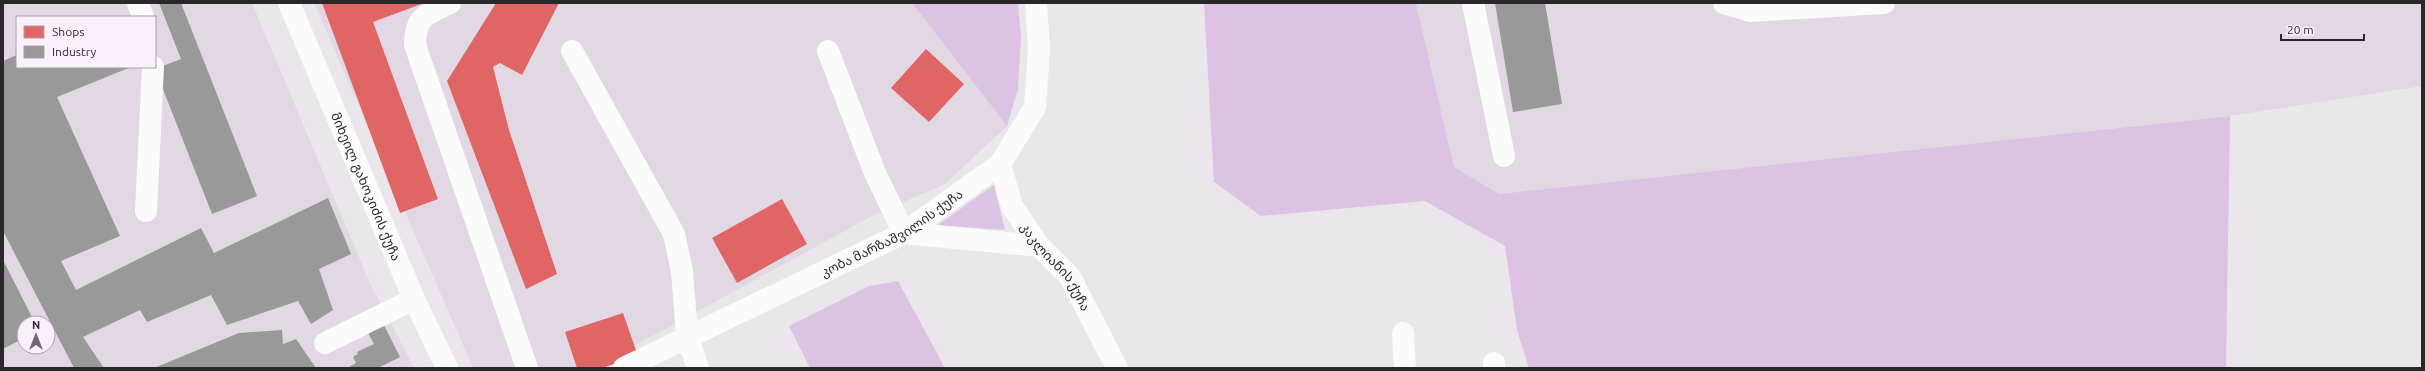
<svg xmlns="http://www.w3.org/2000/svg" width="2425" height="371" font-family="Ubuntu,'Noto Sans Georgian',sans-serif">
<rect width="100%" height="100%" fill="#ebe6ec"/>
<!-- built -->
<g fill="#e1d8e3" fill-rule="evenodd">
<path d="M3,3H252L369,281L414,368H3ZM17,17H155V67H17ZM24,323H48V347H24Z"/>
<path d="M314,3H912L1007,126L945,184L874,215L594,368H473Z"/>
<path d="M1416,3H2422V86L2230,116L1498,194L1454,167Z"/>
</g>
<!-- green -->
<g fill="#ddc3e3">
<path d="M912,3H1018L1021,37L1018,89L1007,126Z"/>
<path d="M1204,3H1416L1454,167L1499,194L2230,116L2226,368H1529L1517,330L1505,246L1425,201L1261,216L1214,182Z"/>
<path d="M994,185L1005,230L938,225Z"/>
<path d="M898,281L945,368H810L789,326L869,286Z"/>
</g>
<!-- shops -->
<g fill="#e06666">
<path d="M322,3H424L373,22L438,199L400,213Z"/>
<path d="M496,3H559L522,75L500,63L493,67L509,130L557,274L526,289L447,81Z"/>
<path d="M926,49L964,84L929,122L891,88Z"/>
<path d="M782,199L807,244L737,283L712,238Z"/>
<path d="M623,313L638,356L602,368H577L565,332Z"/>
</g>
<!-- industry -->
<g fill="#999">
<path d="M159,3H181L257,196L212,214L155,69L181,59Z"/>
<path d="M1495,3H1545L1562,104L1513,112Z"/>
<path d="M17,55V67H131L57,97L120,236L61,261L76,290L201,228L214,253L328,198L351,254L319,269L333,310L311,324L298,301L227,325L211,295L147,322L140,310L83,337L104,368H74L3,231V61Z"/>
<path d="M3,260L35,323H24V338L3,349Z"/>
<path d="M383,323L400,357L378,368H347L356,363L353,357L358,354L357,352L374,344L367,331Z"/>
<path d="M282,330L283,344L296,339L316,368H154L239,333Z"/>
</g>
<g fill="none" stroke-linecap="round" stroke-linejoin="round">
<!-- minor -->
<g stroke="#fcfbfc" stroke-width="22">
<path d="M138,3L143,17"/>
<path d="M450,3C426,15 415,16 415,45L527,368"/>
<path d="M1473,3L1504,156"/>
<path d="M1724,3L1750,11L1884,3"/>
<path d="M572,51L674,234L682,271L687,336L698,368"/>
<path d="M828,51L875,173L904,233L1039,246"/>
<path id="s1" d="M1000,164L1012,206L1039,246L1070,277L1117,368"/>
<path d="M146,211L153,67"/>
<path d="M1403,333L1405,368"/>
<path d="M325,343L414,299"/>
<path d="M1494,363V368"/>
<path id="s2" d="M624,368L904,233L1000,164L1035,107L1039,50L1036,3"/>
</g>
<!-- major -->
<path stroke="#fcfbfc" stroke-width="22" id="s3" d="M289,3L414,299L447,368"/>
</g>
<g text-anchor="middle" stroke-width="4" stroke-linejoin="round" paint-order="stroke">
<!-- street labels -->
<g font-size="13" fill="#2a272b" stroke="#faf0fc">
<text dy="5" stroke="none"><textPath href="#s3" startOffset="199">მიხეილ გახოკიძის ქუჩა</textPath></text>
<text dy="5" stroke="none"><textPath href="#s2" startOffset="300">კობა მარზაშვილის ქუჩა</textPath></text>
<text dy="5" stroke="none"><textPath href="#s1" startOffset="119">კაკლიანის ქუჩა</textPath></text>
</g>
</g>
<!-- border -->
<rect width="2425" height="371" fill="none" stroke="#2a272b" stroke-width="8"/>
<!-- legend -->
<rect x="16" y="16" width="140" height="52" fill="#faf0fc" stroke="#a7a0a8"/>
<rect x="24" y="26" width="20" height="12" fill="#e06666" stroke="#a7a0a8"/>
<text x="52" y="36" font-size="12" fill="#2a272b">Shops</text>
<rect x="24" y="46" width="20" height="12" fill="#999999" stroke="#a7a0a8"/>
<text x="52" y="56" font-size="12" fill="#2a272b">Industry</text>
<!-- north arrow -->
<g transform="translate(36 335)"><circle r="19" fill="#faf0fc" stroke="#a7a0a8"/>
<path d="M0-3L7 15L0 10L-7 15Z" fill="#6e6a6f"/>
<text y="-6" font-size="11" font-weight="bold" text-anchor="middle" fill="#2a272b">N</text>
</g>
<!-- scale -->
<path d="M2281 34v6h83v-6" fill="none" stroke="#2a272b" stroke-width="2"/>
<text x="2287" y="34" font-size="12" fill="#2a272b" stroke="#faf0fc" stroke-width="3" paint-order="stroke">20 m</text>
</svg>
